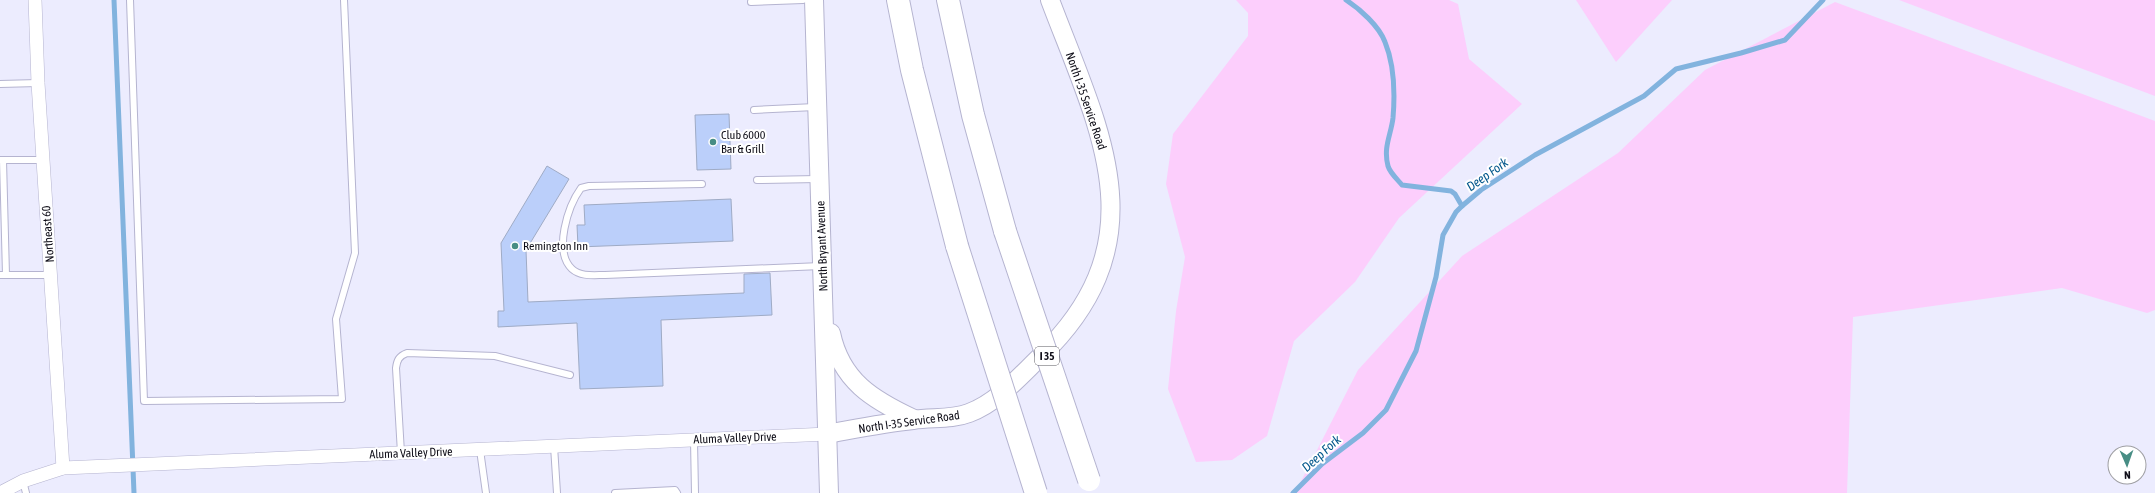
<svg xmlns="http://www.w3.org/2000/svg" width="2155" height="493" font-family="'Asap Condensed',sans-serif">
<rect width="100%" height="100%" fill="#ececfe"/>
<!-- green -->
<g fill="#fccefc">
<path d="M1236,0H1449L1458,4L1469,59L1522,104L1399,218L1355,282L1294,341L1267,436L1232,460L1196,462L1168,389L1176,311L1185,257L1166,184L1173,134L1248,36V13Z"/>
<path d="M1576,0H1672L1616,62Z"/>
<path d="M1899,0H2155V96Z"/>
<path d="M1835,2L2155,121V310L2147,313L2062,288L1853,317L1847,493H1295L1358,370L1462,256L1618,153L1705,70Z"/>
</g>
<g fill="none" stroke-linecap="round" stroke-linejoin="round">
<!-- stream -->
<g stroke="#82b3de" stroke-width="5">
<path d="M114,0L134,493"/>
<path d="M1346,0C1360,9 1379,26 1385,42C1394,64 1395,94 1393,118C1391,135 1383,147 1388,166C1390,173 1398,180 1402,185L1451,191L1455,194L1462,206"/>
<path d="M1293,493L1322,464L1363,433L1386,410L1416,351L1436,277L1443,235L1456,212L1462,206L1481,190L1535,155L1644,96L1676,69L1741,53L1785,40L1823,0"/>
</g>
</g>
<!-- building -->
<g fill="#bbcffa" stroke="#9fabc5">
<path d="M729,114L731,169L697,170L695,115Z"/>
<path d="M547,166L569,179L526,250L528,302L744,293V274L770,273L772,315L661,320L663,386L580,389L577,323L498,327V311H504L501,243Z"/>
<path d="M731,199L733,241L578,247L577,225H585L584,205Z"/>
</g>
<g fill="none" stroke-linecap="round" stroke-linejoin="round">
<defs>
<g id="lane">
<path d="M130,0L144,401L342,399L336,319L355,253L344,0"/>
<path d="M751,2L803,0"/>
<path d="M0,84L38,83"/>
<path d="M754,110L815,107"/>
<path d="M0,160H43"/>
<path d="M3,160L6,275"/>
<path d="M757,180L818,179"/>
<path d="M702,184L589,186L581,188C568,206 553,251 572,269C581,277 594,275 605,275L821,266"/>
<path d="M0,275H50"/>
<path d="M694,440L695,493"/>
<path d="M554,446L557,493"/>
<path d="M480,450L486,493"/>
<path d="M401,453L396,368C397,360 399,356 407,353L495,356L570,375"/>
<path d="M23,481L26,493"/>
<path d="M615,493L675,490L677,493"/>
</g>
<g id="street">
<path d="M35,0L38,83L63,468"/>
<path d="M0,493L23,481L63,468L827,434"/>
</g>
<g id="secondary">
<path d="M814,0L829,493"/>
<path d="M831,333C841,381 873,400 914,419"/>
<path d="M827,434C855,429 884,423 913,420C932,417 951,420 969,413C998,402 1020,376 1042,355C1161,239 1099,130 1050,0"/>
</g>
<g id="highway">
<path d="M898,0L912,70L957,246"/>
<path d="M948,0L973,115L1005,231"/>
</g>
</defs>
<!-- lane casing -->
<use href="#lane" stroke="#b5b4d0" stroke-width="8"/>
<!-- street casing -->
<use href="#street" stroke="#b5b4d0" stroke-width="14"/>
<!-- secondary casing -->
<use href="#secondary" stroke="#b5b4d0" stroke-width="20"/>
<!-- highway casing -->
<use href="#highway" stroke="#b5b4d0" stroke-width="24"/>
<!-- lane -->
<use href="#lane" stroke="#fff" stroke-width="6"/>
<!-- street -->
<use href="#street" stroke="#fff" stroke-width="13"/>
<!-- secondary -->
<use href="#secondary" stroke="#fff" stroke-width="18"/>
<!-- highway -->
<use href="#highway" stroke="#fff" stroke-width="22"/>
<defs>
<g id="highway-bridge">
<path d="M1005,231L1089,480"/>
<path d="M957,246L1036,493"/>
</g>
</defs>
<!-- highway-bridge casing -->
<use href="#highway-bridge" stroke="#b5b4d0" stroke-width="24" stroke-linecap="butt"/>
<!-- highway-bridge -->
<use href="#highway-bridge" stroke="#fff" stroke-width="22"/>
</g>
<!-- markers -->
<g fill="#478d84" stroke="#fff" stroke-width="1.5">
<circle cx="713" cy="142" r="4"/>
<circle cx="515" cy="246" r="4"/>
</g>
<g text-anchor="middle" stroke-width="4" stroke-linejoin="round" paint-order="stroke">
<!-- shield labels -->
<rect fill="#fff" stroke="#57565d" stroke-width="1" x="1035" y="347" width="24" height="18" rx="3"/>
<g font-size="11" font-weight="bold" fill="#0f0e18">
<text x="1047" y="360">I 35</text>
</g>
<!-- street labels -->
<g font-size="12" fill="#0f0e18" stroke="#fff">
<text transform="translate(1086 101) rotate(71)" y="4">North I-35 Service Road</text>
<text transform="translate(48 234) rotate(-94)" y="4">Northeast 60</text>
<text transform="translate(822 246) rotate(-92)" y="4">North Bryant Avenue</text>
<text transform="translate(909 422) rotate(-8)" y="4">North I-35 Service Road</text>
<text transform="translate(735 438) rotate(-2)" y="4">Aluma Valley Drive</text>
<text transform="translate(411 453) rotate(-2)" y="4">Aluma Valley Drive</text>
</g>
<!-- poi labels -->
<g font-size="12" fill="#0f0e18" stroke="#fff" text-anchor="start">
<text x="721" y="139">Club 6000<tspan x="721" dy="14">Bar &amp; Grill</tspan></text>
<text x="523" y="250">Remington Inn</text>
</g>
<!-- water labels -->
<g font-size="13" font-style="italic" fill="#04588c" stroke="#fff">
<text transform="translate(1487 174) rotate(-35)" y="5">Deep Fork</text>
<text transform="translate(1321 453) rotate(-42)" y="5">Deep Fork</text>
</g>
</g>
<!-- north arrow -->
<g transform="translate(2127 465) rotate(178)"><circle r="19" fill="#ffffff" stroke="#9f9fa3"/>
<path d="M0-3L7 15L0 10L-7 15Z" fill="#478d84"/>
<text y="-6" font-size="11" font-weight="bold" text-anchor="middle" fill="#0f0e18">N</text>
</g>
</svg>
